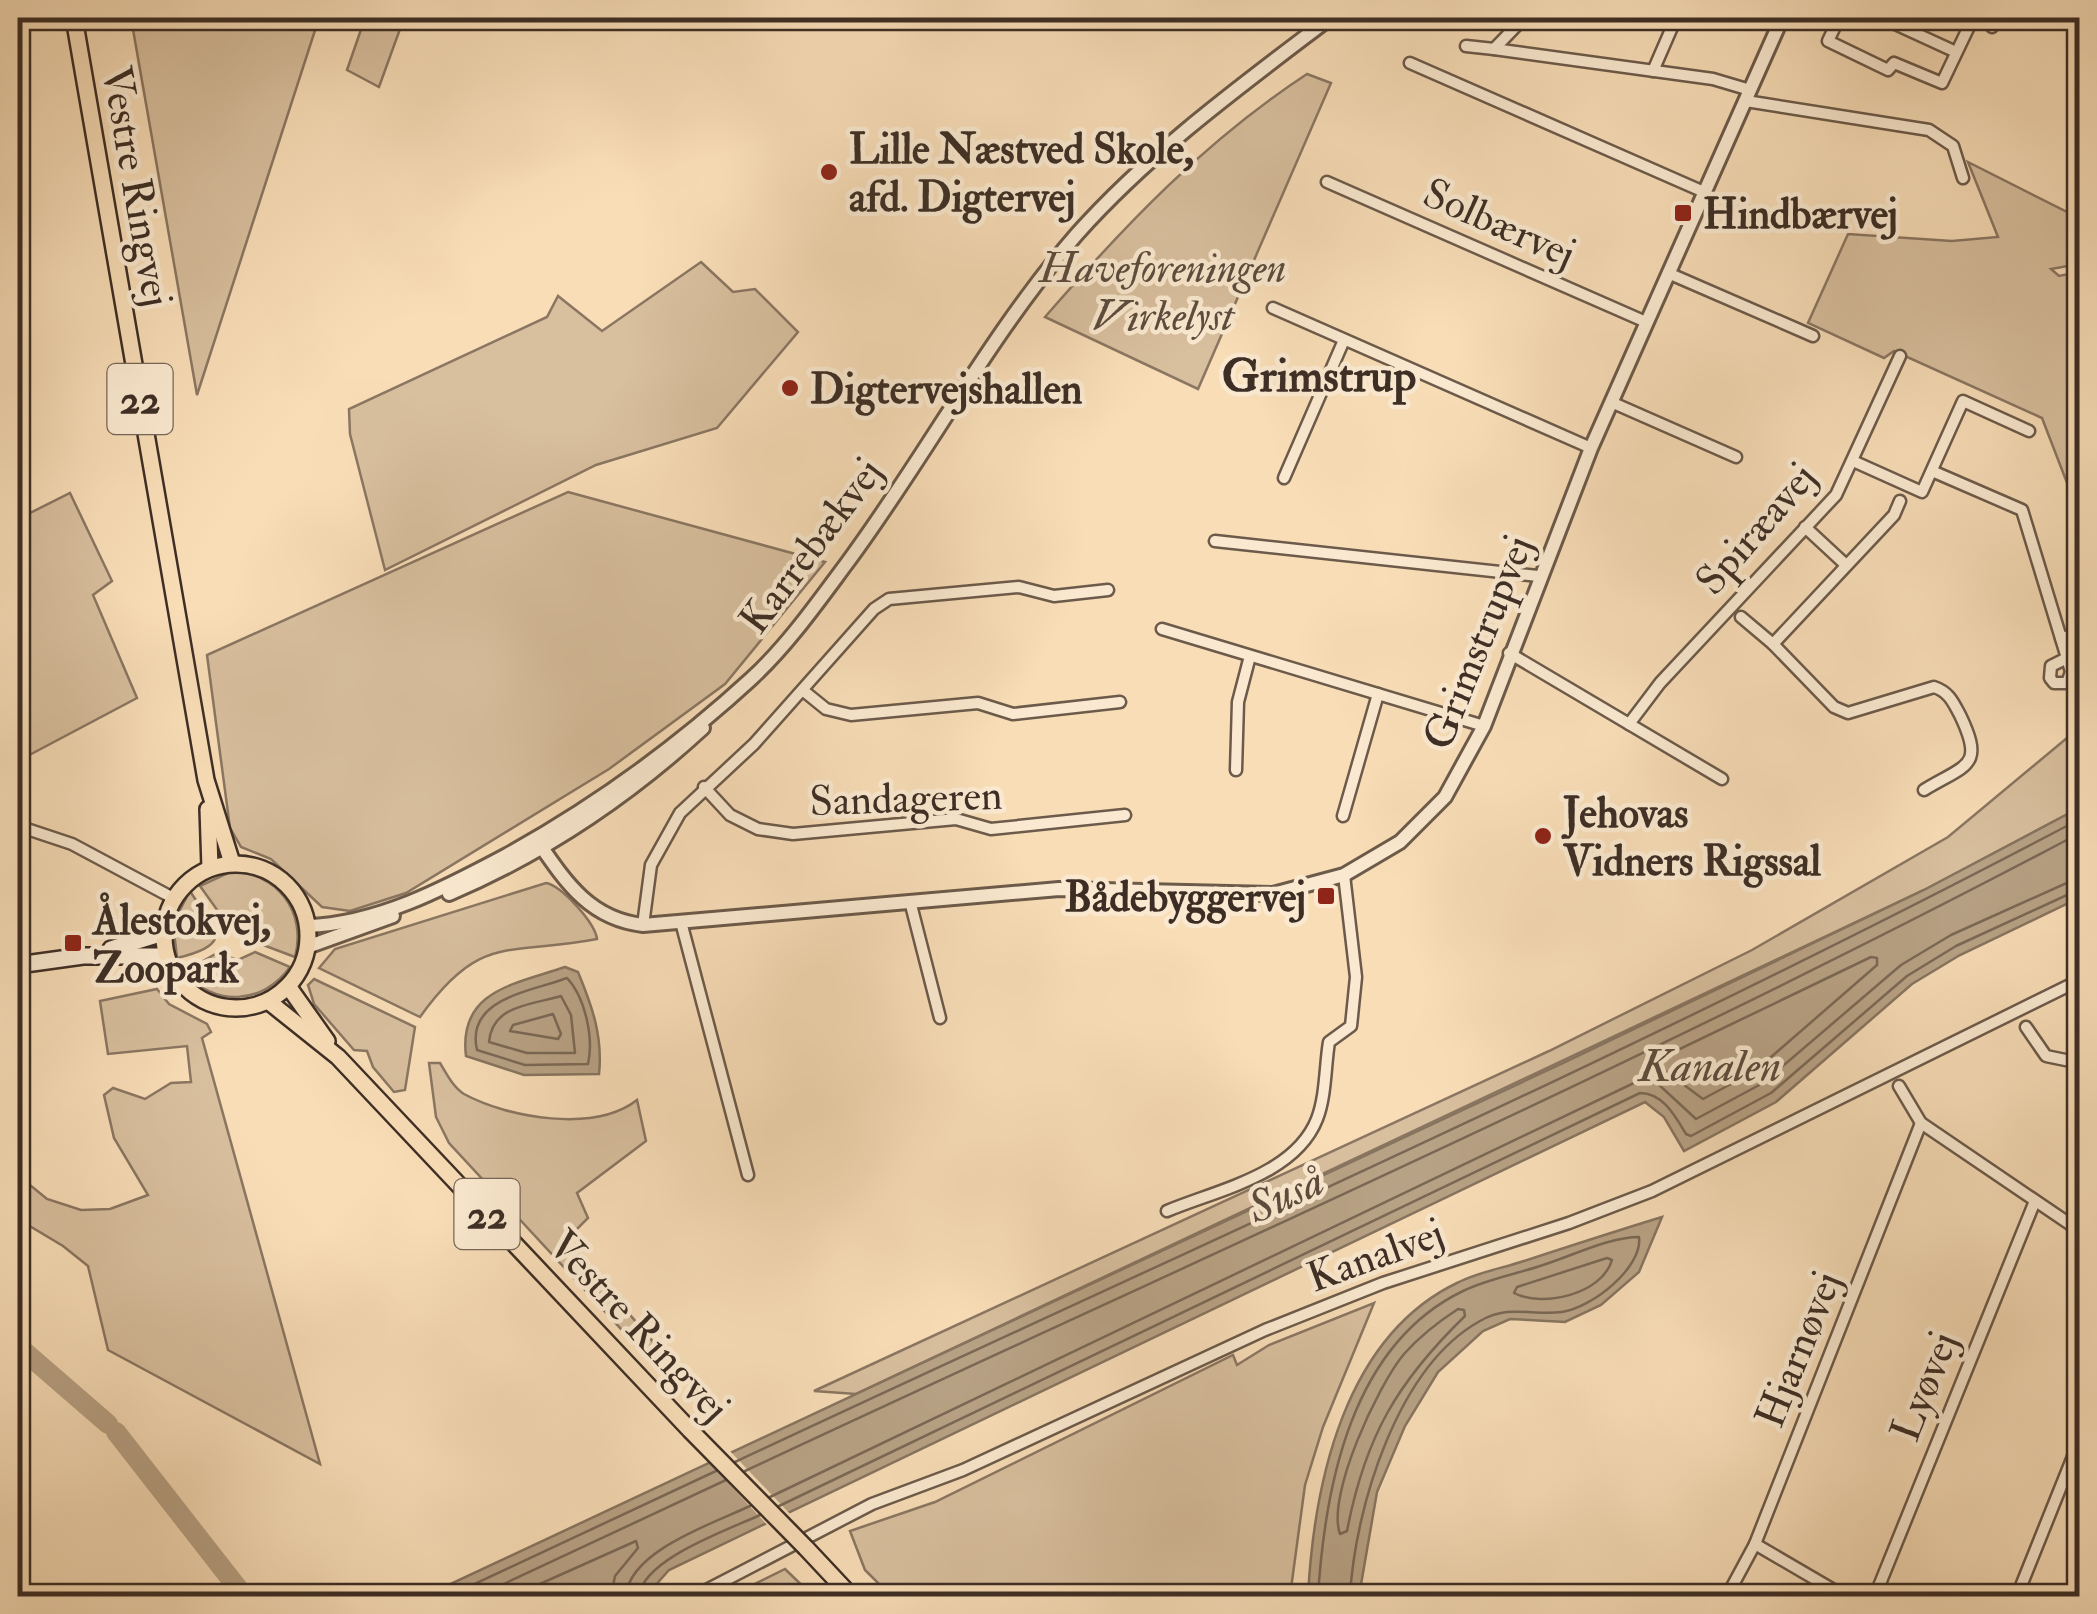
<svg xmlns="http://www.w3.org/2000/svg" width="2097" height="1614" font-family="'IM FELL Double Pica',serif">
<rect width="100%" height="100%" fill="#f8ddb7"/>
<filter id="stains"><feTurbulence type="fractalNoise" baseFrequency=".002" numOctaves="4"/><feColorMatrix values="0 0 0 0 .2 0 0 0 0 .09 0 0 0 0 .02 0 0 0 .5 -.17"/></filter>
<radialGradient id="worn" r=".72"><stop offset=".6" stop-color="#630" stop-opacity="0"/><stop offset="1" stop-color="#630" stop-opacity=".3"/></radialGradient>
<!-- green -->
<g fill="#d8bf9e" stroke="#8a7662" stroke-width="2.5">
<path d="M131,18H319L197,395Z"/>
<path d="M365,18H404L379,87L347,70Z"/>
<path d="M1307,74L1331,83L1198,389L1045,317C1125,225 1205,141 1307,74Z"/>
<path d="M1968,162L2079,218V264L2051,269L2059,276L2079,272V514L2042,418L1894,351L1884,358L1808,323L1848,234L1952,241L1998,237Z"/>
<path d="M701,262L733,292L755,289L798,332L717,428L596,465L385,570L350,434L349,409L547,317L558,296L602,331Z"/>
<path d="M568,492L825,562L725,684L609,769L406,893L350,911L322,907L271,859L241,847L230,828L207,655Z"/>
<path d="M70,493L112,581L93,595L137,698L18,761V519Z"/>
<path d="M2079,728V808L1924,890L856,1394L814,1391L1549,1051L1752,950L1948,837Z"/>
<path d="M230,872C277,871 307,912 295,957L255,942L244,925L225,921L200,886Z"/>
<path d="M546,883C562,886 595,923 597,939C508,956 481,932 420,1017L319,968L335,949Z"/>
<path d="M190,891C212,927 240,943 177,958L173,923Z"/>
<path d="M255,952L290,967C263,1005 214,1007 184,972L217,953L238,960Z"/>
<path d="M314,979L415,1027L405,1090L394,1092L373,1067L367,1051L354,1050L314,1004L308,985Z"/>
<path d="M157,989L169,1004L207,1024L211,1032L202,1038L320,1464L108,1350L88,1266L63,1246L18,1219V1157L25,1181L47,1199L81,1210L110,1209L148,1195L114,1138L104,1095L113,1088L145,1099L171,1083L191,1082L187,1046L108,1054L100,1001Z"/>
<path d="M429,1063H440C446,1073 453,1087 464,1094C508,1118 595,1133 637,1100L646,1141L577,1193L588,1218L566,1240L666,1357L659,1370L449,1143L436,1117Z"/>
<path d="M1374,1303L1323,1427L1305,1485L1290,1596H891L865,1570L850,1531L935,1502L1233,1355L1237,1365L1269,1345Z"/>
<path d="M785,1569L813,1596H730Z"/>
</g>
<!-- water -->
<g fill="#b8a285" stroke="#87745f" stroke-width="2.5">
<path d="M2079,808V898L1960,955L1912,984L1776,1102L1684,1151L1664,1117L1645,1102L669,1570L646,1596H425L1565,1062L1924,890Z"/>
<path d="M565,967L578,972C592,1006 603,1036 599,1074L524,1075L466,1056C458,990 516,984 565,967Z"/>
<path d="M1662,1217L1639,1272L1601,1305L1565,1322L1510,1319L1483,1331L1438,1372L1405,1426L1377,1492L1359,1596H1308C1314,1483 1344,1336 1459,1282C1479,1272 1503,1268 1524,1261C1570,1246 1616,1231 1662,1217Z"/>
</g>
<!-- pier -->
<path fill="#f8ddb7" d="M728,1449L792,1516L769,1527L706,1459Z"/>
<g fill="none" stroke-linecap="round" stroke-linejoin="round">
<!-- shore -->
<g stroke="#7a6855" stroke-width="2.5">
<path d="M1871,957L1877,958V965L1755,1071L1703,1099L1657,1065L1659,1059Z"/>
<path d="M567,978C585,997 594,1038 588,1064L525,1065L477,1050C465,998 533,991 567,978Z"/>
<path d="M561,996L571,1015L575,1053H527L489,1042C492,1005 531,1005 561,996Z"/>
<path d="M553,1014L561,1034L558,1039L510,1031L513,1025Z"/>
<path d="M1607,1258L1612,1260C1602,1294 1543,1308 1514,1293L1517,1287Z"/>
<path d="M1458,1309L1464,1310L1465,1316C1397,1382 1365,1437 1347,1531L1340,1534C1326,1496 1378,1385 1404,1354C1420,1336 1438,1322 1458,1309Z"/>
<path d="M735,1462C1185,1251 1641,1051 2080,819"/>
<path d="M745,1471C1191,1262 1644,1064 2080,833"/>
<path d="M770,1497L1636,1082L1657,1083L1696,1119L1763,1083L1901,965L1951,935L2080,877"/>
<path d="M779,1506L1640,1093C1663,1093 1675,1116 1686,1134L1691,1136L1771,1093L1907,976L1956,946L2080,889"/>
<path d="M449,1596L716,1471"/>
<path d="M478,1596L726,1480"/>
<path d="M513,1596L636,1541L638,1548L615,1576L611,1596"/>
<path d="M626,1596C629,1551 714,1523 750,1506"/>
<path d="M639,1596C643,1559 728,1530 760,1515"/>
<path d="M1318,1596C1325,1486 1351,1345 1463,1291C1487,1279 1517,1274 1543,1265C1572,1256 1609,1237 1639,1237C1643,1268 1591,1308 1562,1312C1531,1316 1510,1304 1480,1321C1397,1367 1355,1508 1350,1596"/>
</g>
<!-- river -->
<g stroke="#b8a285" stroke-width="20">
<path d="M18,1346L108,1424"/>
<path d="M116,1432L244,1596"/>
</g>
<defs>
<g id="minor">
<path d="M1524,18L1494,49L1713,79L1750,90"/>
<path d="M1839,18L1828,41L1888,70L1894,63L1942,83L1973,18"/>
<path d="M1882,18L1956,52"/>
<path d="M1992,27L1997,18"/>
<path d="M1466,46L1494,49"/>
<path d="M1410,63L1704,192"/>
<path d="M1653,71L1676,18"/>
<path d="M1746,101L1929,130L1953,146L1963,178"/>
<path d="M1327,182L1646,322"/>
<path d="M1668,273L1813,336"/>
<path d="M1273,308L1591,448"/>
<path d="M1611,402L1736,457"/>
<path d="M1853,461L1922,492L1963,401L2029,431"/>
<path d="M1932,471L2022,510L2067,658L2071,672L2067,683H2054L2050,678L2051,666L2067,658"/>
<path d="M1284,478L1344,340"/>
<path d="M1900,501L1894,515L1773,644L1834,707L1848,713L1934,687C1949,692 1953,702 1960,715C1985,767 1967,764 1924,790"/>
<path d="M1805,527L1846,565"/>
<path d="M1215,541L1538,576"/>
<path d="M1741,617L1773,644"/>
<path d="M1162,629L1484,726"/>
<path d="M2061,638L2080,633"/>
<path d="M1509,653L1722,779"/>
<path d="M805,692L826,709L851,715L978,703L1013,714L1120,702"/>
<path d="M1629,724L1660,683L1836,495L1900,356"/>
<path d="M1236,770L1238,702L1250,656"/>
<path d="M704,787L730,815L758,829L793,834L956,819L991,829L1125,815"/>
<path d="M1343,816L1378,694"/>
<path d="M18,826L72,844L173,898"/>
<path d="M910,901L940,1018"/>
<path d="M681,922L748,1175"/>
<path d="M643,925L651,865L680,813L754,744L874,609L889,599L1019,587L1054,596L1108,590"/>
<path d="M2026,1027L2046,1056L2080,1063"/>
<path d="M1899,1086L1921,1123L2080,1231"/>
<path d="M1167,1211C1217,1190 1295,1175 1317,1119C1326,1096 1325,1066 1329,1042L1351,1026L1356,977L1344,875"/>
<path d="M1755,1544L1844,1596"/>
<path d="M695,1596L872,1504L963,1470L1265,1330L1383,1283L1569,1223L1652,1191L2080,980"/>
<path d="M1727,1596L1755,1544L1921,1123"/>
<path d="M1875,1596L2035,1201"/>
<path d="M2017,1596L2080,1439"/>
</g>
<g id="tertiary">
<path d="M536,839C565,881 589,919 643,925L1059,889L1273,894L1344,875L1400,842L1445,797L1484,726L1591,448L1782,18"/>
<path d="M449,894C543,854 628,797 703,728"/>
<path d="M307,926C377,924 445,888 505,856C592,808 678,746 751,679C787,646 818,602 847,563C927,455 989,335 1077,234C1151,151 1242,85 1330,18"/>
<path d="M307,947L393,916"/>
</g>
<g id="secondary">
<path d="M111,949L163,933"/>
<path d="M18,965L83,956H166"/>
</g>
<g id="primary">
<path d="M74,18L206,780L232,863"/>
<path d="M208,809L210,868"/>
<circle cx="236" cy="936" r="72"/>
<path d="M288,986L327,1041"/>
<path d="M268,1001L338,1057L690,1430"/>
<path d="M806,1548L851,1596"/>
</g>
</defs>
<!-- minor casing -->
<use href="#minor" stroke="#6c5a4a" stroke-width="15"/>
<!-- tertiary casing -->
<use href="#tertiary" stroke="#6c5a4a" stroke-width="18"/>
<!-- secondary casing -->
<use href="#secondary" stroke="#3d2e25" stroke-width="20"/>
<!-- primary casing -->
<use href="#primary" stroke="#3d2e25" stroke-width="20"/>
<!-- minor -->
<use href="#minor" stroke="#fae9d0" stroke-width="10"/>
<!-- tertiary -->
<use href="#tertiary" stroke="#fae9d0" stroke-width="12"/>
<!-- secondary -->
<use href="#secondary" stroke="#fae9d0" stroke-width="15"/>
<!-- primary -->
<use href="#primary" stroke="#f8ddb7" stroke-width="15"/>
<defs>
<path id="primary-bridge" d="M690,1430L806,1548"/>
</defs>
<!-- primary-bridge casing -->
<use href="#primary-bridge" stroke="#3d2e25" stroke-width="20" stroke-linecap="butt"/>
<!-- primary-bridge -->
<use href="#primary-bridge" stroke="#f8ddb7" stroke-width="15"/>
</g>
<!-- markers -->
<g fill="#8f2418" stroke="#fae9d0" stroke-width="4">
<circle cx="829" cy="172" r="10"/>
<rect x="1673" y="203" width="20" height="20" rx="5"/>
<circle cx="790" cy="388" r="10"/>
<circle cx="1543" cy="836" r="10"/>
<rect x="1316" y="886" width="20" height="20" rx="5"/>
<rect x="63" y="933" width="20" height="20" rx="5"/>
</g>
<g text-anchor="middle" stroke-width="9" stroke-linejoin="round" paint-order="stroke">
<!-- shield labels -->
<g fill="#fae9d0" stroke="#766658" stroke-width="2.5">
<rect x="107.5" y="364" width="65" height="70" rx="8"/>
<rect x="454.5" y="1179" width="65" height="70" rx="8"/>
</g>
<g font-size="40" font-weight="bold" fill="#3d2e25">
<text x="140" y="413">22</text>
<text x="487" y="1228">22</text>
</g>
<!-- poi labels -->
<g font-size="42" font-weight="bold" fill="#3d2e25" stroke="#fae9d0" text-anchor="start">
<text x="849" y="163">Lille Næstved Skole,<tspan x="849" dy="48">afd. Digtervej</tspan></text>
<text x="1703" y="228">Hindbærvej</text>
<text x="810" y="403">Digtervejshallen</text>
<text x="1563" y="827">Jehovas<tspan x="1563" dy="48">Vidners Rigssal</tspan></text>
<text x="1306" y="911" text-anchor="end">Bådebyggervej</text>
<text x="93" y="934">Ålestokvej,<tspan x="93" dy="48">Zoopark</tspan></text>
</g>
<!-- street labels -->
<g font-size="42" fill="#3d2e25" stroke="#fae9d0">
<text transform="translate(138 186) rotate(80)" y="15">Vestre Ringvej</text>
<text transform="translate(1500 222) rotate(24)" y="15">Solbærvej</text>
<text transform="translate(1755 528) rotate(-49)" y="15">Spiræavej</text>
<text transform="translate(810 545) rotate(-53)" y="15">Karrebækvej</text>
<text transform="translate(1477 642) rotate(-68)" y="15">Grimstrupvej</text>
<text transform="translate(906 797) rotate(-2)" y="15">Sandageren</text>
<text transform="translate(1375 1254) rotate(-20)" y="15">Kanalvej</text>
<text transform="translate(640 1325) rotate(47)" y="15">Vestre Ringvej</text>
<text transform="translate(1797 1349) rotate(-68)" y="15">Hjarnøvej</text>
<text transform="translate(1923 1386) rotate(-68)" y="15">Lyøvej</text>
</g>
<!-- park labels -->
<g font-size="42" font-style="italic" fill="#5c4b3d" stroke="#fae9d0">
<text x="1163" y="282">Haveforeningen<tspan x="1163" dy="48">Virkelyst</tspan></text>
</g>
<!-- neighbourhood labels -->
<g font-size="45" font-weight="bold" fill="#3d2e25" stroke="#fae9d0">
<text x="1319" y="391">Grimstrup</text>
</g>
<!-- water labels -->
<g font-size="45" font-style="italic" fill="#5c4b3d" stroke="#fae9d0">
<text x="1710" y="1081">Kanalen</text>
<text transform="translate(1285 1193) rotate(-25)" y="16">Suså</text>
</g>
</g>
<!-- margin -->
<rect width="2097" height="1614" fill="none" stroke="#f8ddb7" stroke-width="60"/>
<rect x="20" y="20" width="2057" height="1574" fill="none" stroke="#3d2e25" stroke-width="5"/>
<rect x="30" y="30" width="2037" height="1554" fill="none" stroke="#3d2e25" stroke-width="2.5"/>
<rect width="100%" height="100%" filter="url(#stains)"/>
<rect width="100%" height="100%" fill="url(#worn)"/>
</svg>
